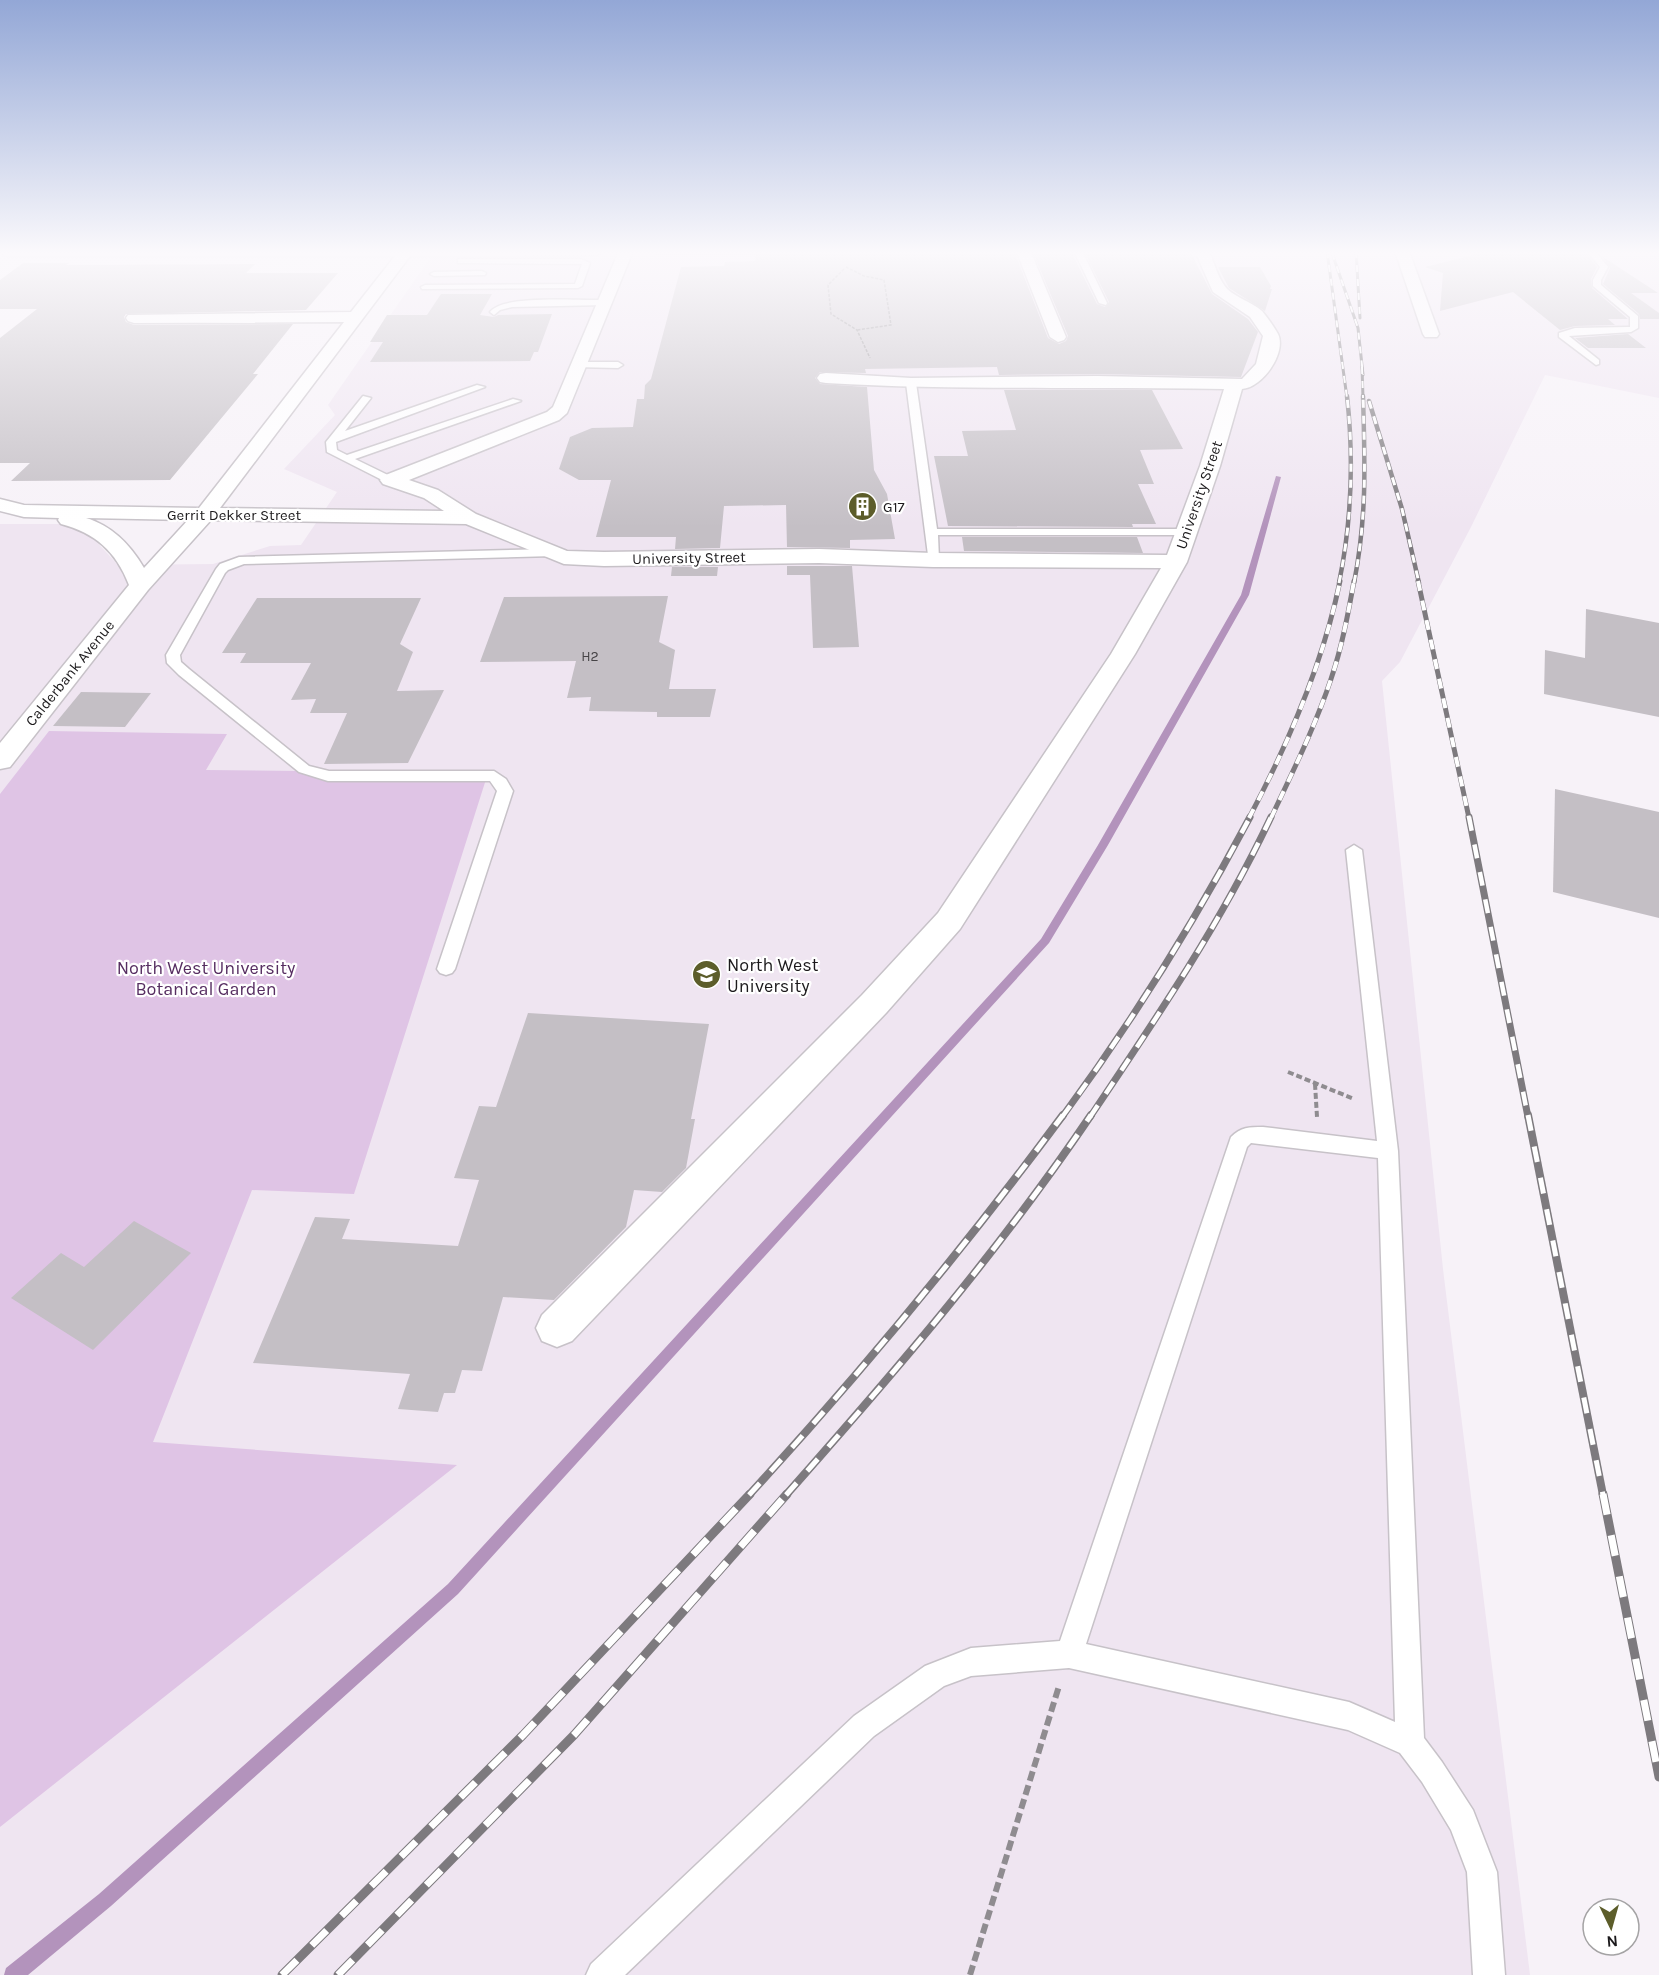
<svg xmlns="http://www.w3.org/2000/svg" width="1659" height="1975" font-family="Karla,sans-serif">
<rect width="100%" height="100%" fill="#f7f2f8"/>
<!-- built -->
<path fill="#efe5f1" d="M435,251H1659V398L1545,375L1471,527L1400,662L1382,681L1443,1269L1530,1975H0V524H80L118,565L213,564L270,546L301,545L337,492L284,469L335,415L328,405Z"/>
<!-- green -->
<path fill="#dfc4e5" d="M49,731L227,734L206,770L488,773L354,1194L252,1190L153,1442L457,1465L0,1827V794Z"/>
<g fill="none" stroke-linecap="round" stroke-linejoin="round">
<!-- stream -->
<path fill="#b393bc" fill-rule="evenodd" d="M1276,476L1281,477L1249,595L1108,845L1049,943L458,1594L111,1906L28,1975H4L6,1968L99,1894L448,1584L1041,939L1098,845L1241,595Z"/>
</g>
<!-- building -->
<g fill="#c4bfc5">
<path d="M838,251H1017L1016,256L1048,338L1059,344L1066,341L1068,336L1034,255L1035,251L1072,253L1097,304L1105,307L1109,302L1085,253H1191L1212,294L1248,319L1258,332L1241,377L1097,374L999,375L997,367L865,369L866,373L820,372L815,378L820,384L867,387L874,470L887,494L895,539L850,540V548L787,547L786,505L724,506L720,548L675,549L676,537H596L611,480H579L559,469L570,437L592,428L633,427L637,399H644L645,385L651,379L681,267L724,266L725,262L755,261L756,255H832Z"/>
<path d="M1489,251H1585L1597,267L1591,279L1592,288L1628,319H1608L1615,325L1575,326L1560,330L1513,292L1440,311L1443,273L1425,267Z"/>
<path d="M1603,257L1658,293H1631L1659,313V319H1640L1639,314L1603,284L1610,268Z"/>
<path d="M23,263H69L66,265L255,264L246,273H338L306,310L126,314L124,317L126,322L134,325L293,324L253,374H258L170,480L11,481L30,463H0V338L37,309H0V280Z"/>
<path d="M1218,267H1260L1271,286L1270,289H1272L1265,311L1229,288Z"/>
<path d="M441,294H492L480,315L494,317L498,315L552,314L538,352H534L530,361L370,362L383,342H370L387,315H427Z"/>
<path d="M1628,334L1646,348H1588L1575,338Z"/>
<path d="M1004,390H1152L1183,449L1140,450L1154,484H1138L1156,524H1132L1133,527L948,526L934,456H968L962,431L1016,430Z"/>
<path d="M962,537H1137L1143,553L964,551Z"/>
<path d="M787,566H852L859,647L813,648L810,575H787Z"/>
<path d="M672,567H718L717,576H671Z"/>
<path d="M668,596L659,642L675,650L669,689H716L710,717H657V712L589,711L591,697L567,698L576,661L480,662L504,597Z"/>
<path d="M257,598H421L400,644L413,652L397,691L444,690L408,763L324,764L347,713H310L316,699L291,700L311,663H240L246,653H222Z"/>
<path d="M1586,609L1659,623V717L1544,694L1545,650L1585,658Z"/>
<path d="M81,692L151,693L125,727L53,726Z"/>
<path d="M1555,789L1659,812V918L1553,892Z"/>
<path d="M528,1013L709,1024L691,1119H695L686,1168L662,1192L634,1190L626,1227L554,1300L503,1297L482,1371L462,1370L455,1393H444L438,1412L398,1409L410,1374L253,1363L315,1217L350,1219L342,1239L458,1246L479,1180L454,1178L479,1106L496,1107Z"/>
<path d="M134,1221L191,1253L93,1350L11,1298L61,1253L84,1267Z"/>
</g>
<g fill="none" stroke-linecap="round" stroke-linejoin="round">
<defs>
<g id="service">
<path d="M652,251H836L832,253H656Z"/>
<path d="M1074,251H1082L1107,303L1106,305L1099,303Z"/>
<path d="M1587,251H1595L1608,267L1601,280V285L1638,316V328L1631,332L1569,336L1599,360V364L1596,365L1559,337V333L1575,328L1627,327H1630V317L1593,286V280L1600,267Z"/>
<path d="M458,259H581L590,263L582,286L578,288L422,289L421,287L425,285L575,284L582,264L461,263H458Z"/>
<path d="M482,271L486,273L485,275L434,276L430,274L434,272Z"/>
<path d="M603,300L606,301V305L512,307L500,310L494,315L490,312C503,294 580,301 603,300Z"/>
<path d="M577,362H618L623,365L618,368L574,367L572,365Z"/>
<path d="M911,380L916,383L937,529H1185L1191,532L1185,535H938L939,560L933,564L929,563L906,383Z"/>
<path d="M477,385L485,387L336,442L337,450L347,455L513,399L521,401L355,459L394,478V482H386L327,452L326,442L363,396L371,398L345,431Z"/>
<path d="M550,549L556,553L554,556L244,564L228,570L225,573L180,655L181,662L189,669L309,766L329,771H494L506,779L513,791L455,969L452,973L446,975L440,973L437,969L497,791L490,781H328L299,772L179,675L167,663L166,655L216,569L220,564L239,557Z"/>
<path d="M1354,845L1362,850L1398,1151L1424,1738L1442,1762L1473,1810L1497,1872L1505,1975H1473L1467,1872L1451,1830L1422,1782L1400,1753L1348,1730L1069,1668L971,1676L944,1686L874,1736L625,1975H586L591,1964L854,1716L925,1666L971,1648L1060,1641L1231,1137C1241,1127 1249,1127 1263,1127L1377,1141L1346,850ZM1251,1143L1378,1158L1395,1722L1349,1702L1086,1644L1247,1147Z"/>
</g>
<g id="minor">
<path d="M2,251H604L597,255L410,256L220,508L444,511L424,498L383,484L380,480L383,476L547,412L553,407L619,251H633L567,413L559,420L409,480L438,490L476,514L567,551L604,552L819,549L933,553L1167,555L1200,466L1224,389C1091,386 958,391 826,383L820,382L817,378L820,374L826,373L911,378L1097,376L1242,379L1256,364L1263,336L1250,317L1213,292L1195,251H1209C1214,262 1217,275 1224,285C1232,297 1251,301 1262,311C1267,317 1274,327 1278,334C1287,353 1262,388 1242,389L1220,466L1187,562L1135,654L960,929L886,1013L572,1341L557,1347L542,1341L536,1328L542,1315L862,995L938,913L1111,654L1161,568L933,567L819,563L604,566L564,564L466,524L211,520L148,590L10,767L0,769V743L129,585C116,551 95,533 61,524L58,520L59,518L24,517L0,511V499L24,505L199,508L344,322L134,323L128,321L126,318L128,315L351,312L395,256H8L3,255ZM86,518L188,520L144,568C130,544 112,526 86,518Z"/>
<path d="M1019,251H1033L1032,255L1066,337L1064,340L1058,342L1050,337L1018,255Z"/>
<path d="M1395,251H1409L1439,334L1437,337H1425L1423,334Z"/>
</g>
</defs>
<!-- service casing -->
<use href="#service" stroke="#c7c2c8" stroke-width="3"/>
<!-- minor casing -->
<use href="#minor" stroke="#c7c2c8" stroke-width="3"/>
<!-- path-far2 -->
<g stroke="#8f8c90" stroke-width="1.5" stroke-dasharray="3 1.5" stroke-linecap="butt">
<path d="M846,267L864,276L884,280L891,325L857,330"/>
<path d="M844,269L828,285L831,314L857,330L870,358"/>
</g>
<!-- path-far1 -->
<g stroke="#8f8c90" stroke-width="4" stroke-dasharray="6 3" stroke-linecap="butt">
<path d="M1288,1072L1354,1099"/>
<path d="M1315,1084L1317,1117"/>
</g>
<!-- path -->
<path stroke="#8f8c90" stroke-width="6" stroke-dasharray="10 4.5" stroke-linecap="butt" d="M970,1975L1059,1686"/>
<!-- service -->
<use href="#service" fill="#fff" fill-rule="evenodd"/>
<!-- minor -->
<use href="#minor" fill="#fff" fill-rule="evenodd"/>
<defs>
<g id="rail-far5">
<path d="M1327,251L1347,398"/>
<path d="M1356,251L1360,318"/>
<path d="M1332,253L1358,328L1363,375"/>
<path d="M1362,367L1363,398"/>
</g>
<g id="rail-far4">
<path d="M1369,401L1402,509L1419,583"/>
<path d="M1339,583C1352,520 1354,460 1347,396"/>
<path d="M1354,583C1367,517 1365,463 1363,396"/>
</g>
<g id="rail-far3">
<path d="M1418,581L1469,818"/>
<path d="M1249,818C1288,744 1323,664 1340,581"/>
<path d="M1271,818C1292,773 1315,727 1331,679C1342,647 1348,614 1354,581"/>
</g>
<g id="rail-far2">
<path d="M1469,817L1528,1117"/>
<path d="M1062,1117C1132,1022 1195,921 1250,817"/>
<path d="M1090,1117C1156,1019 1221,923 1271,817"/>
</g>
<g id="rail-far1">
<path d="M1528,1115L1603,1495"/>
<path d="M749,1495C860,1374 965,1247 1063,1115"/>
<path d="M786,1495C894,1373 1000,1250 1091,1115"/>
</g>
<g id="rail">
<path d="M1603,1494L1659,1777"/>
<path d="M282,1975L523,1735L750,1494"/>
<path d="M338,1975L574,1735L787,1494"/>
</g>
</defs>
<!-- rail-far5 casing -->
<use href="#rail-far5" stroke="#7d7a7e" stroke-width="3"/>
<!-- rail-far4 casing -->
<use href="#rail-far4" stroke="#7d7a7e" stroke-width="4.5"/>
<!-- rail-far3 casing -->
<use href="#rail-far3" stroke="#7d7a7e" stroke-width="5"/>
<!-- rail-far2 casing -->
<use href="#rail-far2" stroke="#7d7a7e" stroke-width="7"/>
<!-- rail-far1 casing -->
<use href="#rail-far1" stroke="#7d7a7e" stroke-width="8"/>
<!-- rail casing -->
<use href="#rail" stroke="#7d7a7e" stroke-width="9"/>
<!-- rail-far5 -->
<use href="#rail-far5" stroke="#fff" stroke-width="2" stroke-dasharray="7" stroke-linecap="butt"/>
<!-- rail-far4 -->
<use href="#rail-far4" stroke="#fff" stroke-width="3" stroke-dasharray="8" stroke-linecap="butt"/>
<!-- rail-far3 -->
<use href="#rail-far3" stroke="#fff" stroke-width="4" stroke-dasharray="10" stroke-linecap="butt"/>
<!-- rail-far2 -->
<use href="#rail-far2" stroke="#fff" stroke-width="4.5" stroke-dasharray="14" stroke-linecap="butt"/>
<!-- rail-far1 -->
<use href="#rail-far1" stroke="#fff" stroke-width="5" stroke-dasharray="16" stroke-linecap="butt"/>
<!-- rail -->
<use href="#rail" stroke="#fff" stroke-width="7" stroke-dasharray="21" stroke-linecap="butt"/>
</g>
<!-- sky -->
<linearGradient id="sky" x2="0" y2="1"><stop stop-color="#93a7d6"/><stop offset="0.48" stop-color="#fbf9fc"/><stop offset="1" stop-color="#fbf9fc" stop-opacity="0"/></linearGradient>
<rect width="1659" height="527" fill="url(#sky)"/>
<!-- icons -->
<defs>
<symbol id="building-disc" viewBox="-11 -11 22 22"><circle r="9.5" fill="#5c5d2a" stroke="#fff"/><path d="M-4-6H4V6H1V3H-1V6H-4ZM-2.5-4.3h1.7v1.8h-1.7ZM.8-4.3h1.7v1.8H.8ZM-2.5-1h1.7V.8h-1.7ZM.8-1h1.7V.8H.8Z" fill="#fff"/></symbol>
<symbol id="university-disc" viewBox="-11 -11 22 22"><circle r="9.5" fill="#5c5d2a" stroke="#fff"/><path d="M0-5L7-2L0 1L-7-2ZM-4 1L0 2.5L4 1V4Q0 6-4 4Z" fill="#fff"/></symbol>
</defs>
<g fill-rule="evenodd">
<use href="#building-disc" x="846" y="490" width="33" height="33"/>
<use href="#university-disc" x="690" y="958" width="33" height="33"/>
</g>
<g text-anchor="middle" stroke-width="4.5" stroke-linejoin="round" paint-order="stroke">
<!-- far-number labels -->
<g font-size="14" fill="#464346">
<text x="590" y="661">H2</text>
</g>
<!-- far-street labels -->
<g font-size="15" fill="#1c1a1c" stroke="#fff">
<text transform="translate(1199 495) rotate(-71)" y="5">University Street</text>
<text x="234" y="520">Gerrit Dekker Street</text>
<text transform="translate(689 558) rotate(-1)" y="5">University Street</text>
<text transform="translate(70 673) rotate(-51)" y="5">Calderbank Avenue</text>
</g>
<!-- far-poi labels -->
<g font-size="15" fill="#1c1a1c" stroke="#fff" text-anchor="start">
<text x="883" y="512">G17</text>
</g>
<!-- poi labels -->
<g font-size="18" fill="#1c1a1c" stroke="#fff" text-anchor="start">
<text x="727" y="971">North West<tspan x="727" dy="21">University</tspan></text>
</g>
<!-- park labels -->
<g font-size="18" fill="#562d61" stroke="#fff">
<text x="206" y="974">North West University<tspan x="206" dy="21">Botanical Garden</tspan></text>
</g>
</g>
<!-- north arrow -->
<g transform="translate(1611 1927) rotate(175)"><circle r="28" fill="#ffffff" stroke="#a4a3a4" stroke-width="1.5"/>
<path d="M0-4.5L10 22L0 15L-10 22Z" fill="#5c5d2a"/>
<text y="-9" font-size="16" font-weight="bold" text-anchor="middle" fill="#1c1a1c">N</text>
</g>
</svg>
